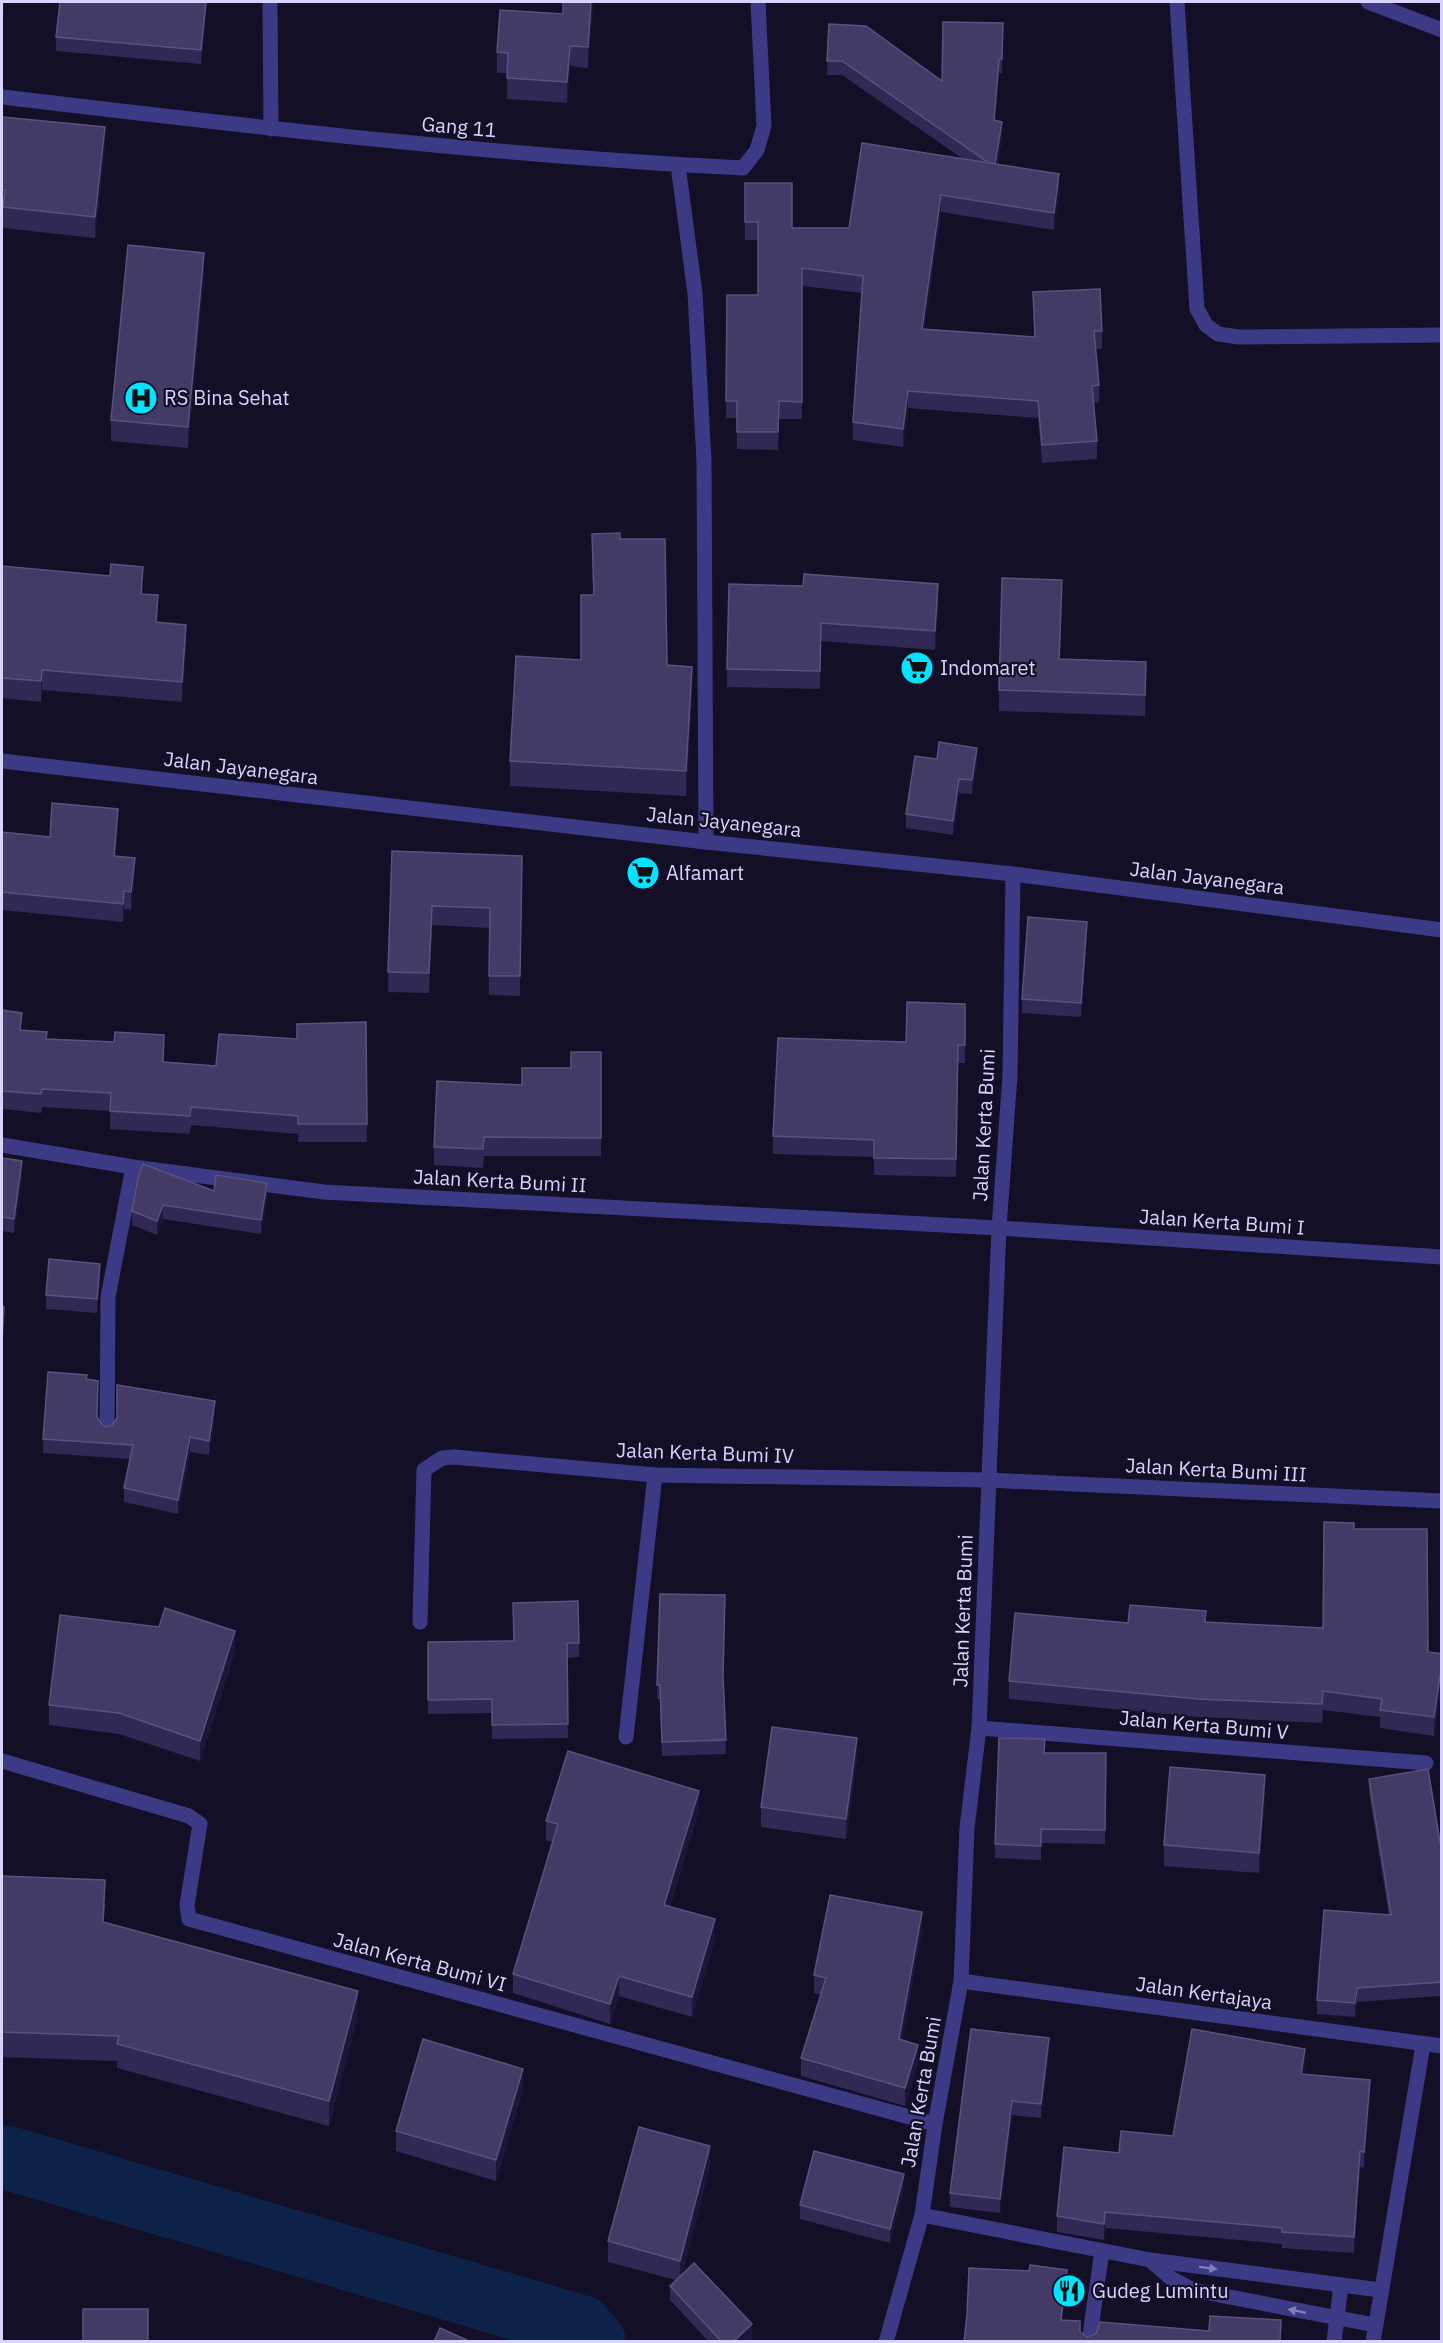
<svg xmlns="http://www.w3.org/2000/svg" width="1443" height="2343" font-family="'IBM Plex Sans',sans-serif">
<rect width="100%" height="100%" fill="#130f26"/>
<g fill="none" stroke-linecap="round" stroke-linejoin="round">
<!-- river -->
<path stroke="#0c2248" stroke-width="64" d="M2,2158H8L581,2327L594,2342"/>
<!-- minor -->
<g stroke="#3d3a85" stroke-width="15">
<path d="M270,2L271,129"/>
<path d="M1177,2L1197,309L1206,325L1218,334L1239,337L1442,335"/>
<path d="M1368,2L1442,30"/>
<path d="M2,97C248,126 494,156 743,168L757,150L764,126L758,2"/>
<path d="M678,165L695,293L704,461L706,842"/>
<path d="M2,761L706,842L1013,874L1442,930"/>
<path d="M2,1145L133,1167L324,1192L999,1228L1442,1257"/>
<path d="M107,1431L108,1297L133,1167"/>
<path d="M420,1622L424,1470L442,1458L454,1457L655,1475L988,1480L1442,1501"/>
<path d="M979,1728L1426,1763"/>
<path d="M626,1737L655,1475"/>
<path d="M2,1761L189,1816L200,1824L187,1905L189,1919L935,2124"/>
<path d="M961,1981L1442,2046"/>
<path d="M922,2215L1150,2260L1380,2290"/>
<path d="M1150,2260L1172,2279L1193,2290L1375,2325"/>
<path d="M886,2342L922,2215L935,2124L961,1981L967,1828L979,1728L999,1228L1010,1075L1013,874"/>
<path d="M1089,2342L1102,2251"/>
<path d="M1334,2342L1341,2285"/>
<path d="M1373,2342L1423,2045"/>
</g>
</g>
<!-- wall -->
<g fill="#312854">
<path d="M60,2H207L201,64L56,51V37Z"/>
<path d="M593,2L588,68L570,66L567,103L507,99V73H497V52L563,14Z"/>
<path d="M1003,23L1002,73H999L995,121L1002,136L998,164L1059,192L1054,230L941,212L924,329L1034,337L1033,292L1102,331V349H1096L1099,385V402L1093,403L1097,441V459L1042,463L1038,418L908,408L903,447L853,440V422L862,293L802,286V419H779L778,450L737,449V418H726L727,295H758V240H745V183L792,228H849L963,159L842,75H827L829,24L942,81Z"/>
<path d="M2,117L105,148L95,238L3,228V210H2Z"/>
<path d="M204,273L188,448L111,441V420Z"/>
<path d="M592,534L620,539L667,665L692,692L686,796L510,786V761L581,660L593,595Z"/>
<path d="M2,566L143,588V594L158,615L157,622L186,646L182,702L42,690L41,702L2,698Z"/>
<path d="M729,584L938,602L935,650L821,641L820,689L727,687Z"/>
<path d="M1062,600L1060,659L1146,682L1145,716L999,711V690Z"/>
<path d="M937,759L977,762L972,794L959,793L953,835L906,828V814Z"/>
<path d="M118,827L115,856L135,876L131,910L124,909L123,922L2,910V832L50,837Z"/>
<path d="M392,851L522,876L520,996L489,995V928L432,925L429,993L388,992Z"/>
<path d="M1087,936L1081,1017L1022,1013V999Z"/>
<path d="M965,1004V1063H958L956,1177L874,1175V1157L773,1154V1136L906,1042Z"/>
<path d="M2,1010L22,1030L47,1039L164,1053V1063L216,1066L297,1039L366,1022L367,1142H298V1134L191,1125L190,1134L110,1129V1111L42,1107L41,1113L2,1109Z"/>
<path d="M601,1052V1156H484L483,1168L434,1165V1147L522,1085L571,1068Z"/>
<path d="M2,1158L22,1175L14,1233L2,1231Z"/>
<path d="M214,1191L267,1197L261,1234L163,1219L157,1235L132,1225V1211Z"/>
<path d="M100,1278L97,1313L46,1309V1295Z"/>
<path d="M87,1379L97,1418L102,1425L106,1427L215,1416L209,1455L190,1452L178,1514L124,1502V1488L130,1459L43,1453V1439Z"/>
<path d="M1354,1529L1428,1652L1442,1654V1682L1434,1736L1380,1728V1717L1323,1710L1322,1723L1198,1717L1009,1699V1681L1128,1623L1206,1622L1323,1628Z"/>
<path d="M660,1594L724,1681L726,1754L662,1756L660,1699H657Z"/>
<path d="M513,1603L579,1643V1657L567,1658L568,1738L492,1739V1713L428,1714V1642L513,1641Z"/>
<path d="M235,1652L200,1761L119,1734L49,1725V1705Z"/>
<path d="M1045,1753H1106L1105,1844L1041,1843V1860L995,1858V1844Z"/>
<path d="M857,1759L846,1839L761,1827V1807Z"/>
<path d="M1369,1779L1442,1854V2015H1441V1996L1357,2002L1355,2017L1317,2014V2000L1389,1915L1369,1793Z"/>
<path d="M1265,1795L1259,1873L1164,1866V1845Z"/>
<path d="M699,1810L670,1906L715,1939L692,2017L619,1996L610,2024L513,1993V1974L552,1842L546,1840V1821Z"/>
<path d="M2,1876L105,1904L104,1922L358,2016L329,2126L117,2068V2061L2,2057Z"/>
<path d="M922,1930L902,2040L918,2063L905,2106L801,2076V2058L821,1995L814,1993V1975Z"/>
<path d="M971,2029L1049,2052L1041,2118L1012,2115L1000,2213L950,2207V2193Z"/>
<path d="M1305,2065L1303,2074L1370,2096L1364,2168L1360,2167L1354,2253L1282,2248V2244L1105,2228L1104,2240L1057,2232V2216L1119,2153L1173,2136Z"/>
<path d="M523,2090L496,2181L396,2151V2131Z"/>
<path d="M710,2167L682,2274L752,2338L748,2342H709L670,2300V2286L676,2280L608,2262V2241Z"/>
<path d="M904,2188L890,2243L800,2219V2205Z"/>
</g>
<!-- shaded-wall -->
<g fill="#1d163a">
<path d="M2,2H4L2,32Z"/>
<path d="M206,2H207L201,64V50Z"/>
<path d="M591,2H593L588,68V47Z"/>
<path d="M570,46V66L567,103V82Z"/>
<path d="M999,59V73L994,134V120Z"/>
<path d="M1002,122V136L995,181V167Z"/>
<path d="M105,127V148L95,238V217Z"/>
<path d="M1059,174V192L1054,230V213Z"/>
<path d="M941,195V212L922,347V329Z"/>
<path d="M204,253V273L188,448V427Z"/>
<path d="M908,391V408L903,447V429Z"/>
<path d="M143,567V588L141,614V594Z"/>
<path d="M938,584V602L935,650V631Z"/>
<path d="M158,595V615L156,642V622Z"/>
<path d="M186,625V646L182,702V682Z"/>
<path d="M1146,662V682L1145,716V695Z"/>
<path d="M692,667V692L686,796V771Z"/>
<path d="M42,670V690L41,702V681Z"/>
<path d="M977,748V762L972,794V780Z"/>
<path d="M959,779V793L953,835V821Z"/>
<path d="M118,809V827L114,874V856Z"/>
<path d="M135,858V876L131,910V892Z"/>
<path d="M124,891V909L123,922V904Z"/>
<path d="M432,906V925L429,993V973Z"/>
<path d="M1087,922V936L1081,1017V1003Z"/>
<path d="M22,1161V1175L14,1233V1219Z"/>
<path d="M267,1183V1197L261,1234V1220Z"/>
<path d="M163,1205V1219L157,1235V1221Z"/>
<path d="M100,1264V1278L97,1313V1299Z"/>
<path d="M4,1307V1321L2,1354V1340Z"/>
<path d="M215,1401V1416L209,1455V1441Z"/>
<path d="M190,1437V1452L178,1514V1500Z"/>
<path d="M235,1631V1652L200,1761V1741Z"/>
<path d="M1442,1663V1682L1434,1736V1717Z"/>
<path d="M857,1738V1759L846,1839V1819Z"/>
<path d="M1265,1775V1795L1259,1873V1853Z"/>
<path d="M699,1791V1810L664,1924V1905Z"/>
<path d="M922,1912V1930L899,2057V2039Z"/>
<path d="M715,1919V1939L692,2017V1997Z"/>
<path d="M619,1976V1996L610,2024V2004Z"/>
<path d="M1357,1988V2002L1355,2017V2003Z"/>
<path d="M358,1991V2016L329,2126V2101Z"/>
<path d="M1049,2038V2052L1041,2118V2104Z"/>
<path d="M918,2045V2063L905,2106V2088Z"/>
<path d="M1305,2049V2065L1301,2090V2074Z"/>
<path d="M523,2069V2090L496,2181V2160Z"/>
<path d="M1370,2080V2096L1364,2168V2152Z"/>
<path d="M1012,2101V2115L1000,2213V2199Z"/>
<path d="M710,2146V2167L680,2281V2261Z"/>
<path d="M1360,2151V2167L1354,2253V2237Z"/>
<path d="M904,2174V2188L890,2243V2229Z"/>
<path d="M1105,2212V2228L1104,2240V2224Z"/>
<path d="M1067,2270V2284L1061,2334V2320Z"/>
<path d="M752,2324V2338L748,2342H733Z"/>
</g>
<!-- building -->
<g fill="#433a66" stroke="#5a527e" stroke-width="1.5">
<path d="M60,2H206L201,50L56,37Z"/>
<path d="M563,2H591L588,47L570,46L567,82L507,78L508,53L497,52L500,10L563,14Z"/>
<path d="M943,22L1003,23L1002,59H999L994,120L1002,122L995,164L989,163L842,61H827L829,24L866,26L942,81Z"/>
<path d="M2,117L105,127L95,217L3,207L5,190H2Z"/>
<path d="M862,143L1059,174L1054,213L941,195L922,329L1035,337L1033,292L1100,289L1102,331H1094L1099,385L1092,386L1097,441L1042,445L1038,401L908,391L903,429L853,422L863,276L802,268V402L779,401L778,432H737V401H726L727,295H758V222H745V183H792V228H849Z"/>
<path d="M128,245L204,253L188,427L111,420Z"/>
<path d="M620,533V539H665L667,665L692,667L686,771L510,761L516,656L581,660V595H594L592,534Z"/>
<path d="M111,564L143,567L141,594L158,595L156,622L186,625L182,682L42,670L41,681L2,678V566L110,576Z"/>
<path d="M804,574L938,584L935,631L821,623L820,671L727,669L729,584L803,586Z"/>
<path d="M1002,578L1062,580L1059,659L1146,662L1145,695L999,690Z"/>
<path d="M939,742L977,748L972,780L959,779L953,821L906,814L915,756L937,759Z"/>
<path d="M52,803L118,809L114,856L135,858L131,892L124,891L123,904L2,892V832L50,837Z"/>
<path d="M392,851L522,856L520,976H489L490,908L432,906L429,973L388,972Z"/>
<path d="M1028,917L1087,922L1081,1003L1022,999Z"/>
<path d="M907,1002L965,1004V1045H958L956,1159L874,1158V1140L773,1136L778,1038L906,1042Z"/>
<path d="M2,1010L22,1013L20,1030L47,1032L46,1039L114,1042L115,1032L164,1035L163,1062L216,1066L219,1034L297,1039V1024L366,1022L367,1124H298V1116L191,1107L190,1116L110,1111L111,1093L42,1089L41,1094L2,1091Z"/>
<path d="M571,1052H601V1138L484,1137L483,1149L434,1147L437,1081L522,1085V1068H571Z"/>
<path d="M2,1158L22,1161L14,1219L2,1217Z"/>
<path d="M143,1164L214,1191L216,1175L267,1183L261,1220L163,1205L157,1221L132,1211L138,1178Z"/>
<path d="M49,1259L100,1264L97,1299L46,1295Z"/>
<path d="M2,1307H4L2,1340Z"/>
<path d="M48,1372L87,1375L86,1379L98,1381L97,1417L102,1425L106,1427L112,1425L117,1418V1385L215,1401L209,1441L190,1437L178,1500L124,1488L133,1445L43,1439Z"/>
<path d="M1324,1522L1354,1523V1529H1427L1428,1652L1442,1654V1663L1434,1717L1380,1710L1382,1699L1323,1691L1322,1704L1198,1699L1009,1681L1015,1613L1128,1623L1130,1605L1206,1611L1205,1622L1323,1628Z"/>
<path d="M660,1594L725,1595L723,1676L726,1740L662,1742L660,1685H657Z"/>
<path d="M578,1601L579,1643H567L568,1724L492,1725V1699L428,1700V1642L514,1641L513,1603Z"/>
<path d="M165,1608L235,1631L200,1741L119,1713L49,1705L60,1615L159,1627Z"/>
<path d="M772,1727L857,1738L846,1819L761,1807Z"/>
<path d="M999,1738L1045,1739L1044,1753H1106L1105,1830L1041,1829V1846L995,1844Z"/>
<path d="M568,1751L699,1791L664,1905L715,1919L692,1997L619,1976L610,2004L513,1974L558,1824L546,1821Z"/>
<path d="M1170,1767L1265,1775L1259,1853L1164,1845Z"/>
<path d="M1428,1769L1442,1854V1982L1357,1988L1355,2003L1317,2000L1324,1910L1391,1915L1369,1779Z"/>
<path d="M2,1876L105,1880L103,1922L358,1991L329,2101L117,2044L119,2036L2,2032Z"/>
<path d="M830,1895L922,1912L899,2039L918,2045L905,2088L801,2058L826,1978L814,1975Z"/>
<path d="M971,2029L1049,2038L1041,2104L1012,2101L1000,2199L950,2193Z"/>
<path d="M1192,2029L1305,2049L1301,2074L1370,2080L1364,2152L1360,2151L1354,2237L1282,2232V2228L1105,2212L1104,2224L1057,2216L1064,2147L1119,2153L1121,2131L1173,2136Z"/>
<path d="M423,2039L523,2069L496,2160L396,2131Z"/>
<path d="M639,2127L710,2146L680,2261L608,2241Z"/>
<path d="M814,2151L904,2174L890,2229L800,2205Z"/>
<path d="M694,2263L752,2324L733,2342H722L670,2286Z"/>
<path d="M1030,2265L1067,2270L1061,2320L1080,2321V2332L1087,2337L1096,2334L1100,2322L1209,2331L1210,2316L1281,2320L1280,2342H964L967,2315L969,2268L1029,2271Z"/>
<rect x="83" y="2309" width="65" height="33"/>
<path d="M440,2328L471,2342H434Z"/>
</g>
<!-- one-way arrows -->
<defs><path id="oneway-solid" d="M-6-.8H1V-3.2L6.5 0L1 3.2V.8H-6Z" transform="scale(1.5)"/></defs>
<g fill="#837fbc">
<use href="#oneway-solid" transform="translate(1208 2268) rotate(7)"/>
<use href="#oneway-solid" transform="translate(1297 2311) rotate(-168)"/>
</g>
<!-- icons -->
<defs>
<symbol id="hospital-disc" viewBox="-11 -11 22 22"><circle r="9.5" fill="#00e5ff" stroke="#130f26"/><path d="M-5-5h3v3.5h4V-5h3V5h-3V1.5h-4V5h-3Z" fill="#111"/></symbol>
<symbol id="supermarket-disc" viewBox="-11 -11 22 22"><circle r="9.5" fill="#00e5ff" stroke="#130f26"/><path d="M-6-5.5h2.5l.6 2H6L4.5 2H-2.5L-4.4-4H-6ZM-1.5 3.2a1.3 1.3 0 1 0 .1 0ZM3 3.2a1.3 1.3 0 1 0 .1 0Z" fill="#111"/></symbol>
<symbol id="restaurant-disc" viewBox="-11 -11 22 22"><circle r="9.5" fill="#00e5ff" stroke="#130f26"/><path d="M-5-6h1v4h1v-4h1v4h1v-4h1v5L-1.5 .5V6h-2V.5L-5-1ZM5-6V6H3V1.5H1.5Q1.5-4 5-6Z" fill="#111"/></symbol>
</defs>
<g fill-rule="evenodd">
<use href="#hospital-disc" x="122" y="379" width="38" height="38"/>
<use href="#supermarket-disc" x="898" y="649" width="38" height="38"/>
<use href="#supermarket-disc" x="624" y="854" width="38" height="38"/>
<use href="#restaurant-disc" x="1050" y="2272" width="38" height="38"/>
</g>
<g text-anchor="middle" stroke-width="4.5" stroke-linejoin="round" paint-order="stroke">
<!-- street labels -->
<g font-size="20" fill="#d9d4ff" stroke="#130f26">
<text transform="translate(459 127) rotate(5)" y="7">Gang 11</text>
<text transform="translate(241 768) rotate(7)" y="7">Jalan Jayanegara</text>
<text transform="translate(724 822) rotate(6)" y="7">Jalan Jayanegara</text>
<text transform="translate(1207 878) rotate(7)" y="7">Jalan Jayanegara</text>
<text transform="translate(984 1125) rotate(-87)" y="7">Jalan Kerta Bumi</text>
<text transform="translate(500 1181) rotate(3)" y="7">Jalan Kerta Bumi II</text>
<text transform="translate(1222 1222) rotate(4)" y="7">Jalan Kerta Bumi I</text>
<text transform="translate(705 1453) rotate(2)" y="7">Jalan Kerta Bumi IV</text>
<text transform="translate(1216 1470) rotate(3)" y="7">Jalan Kerta Bumi III</text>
<text transform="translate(963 1611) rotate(-88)" y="7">Jalan Kerta Bumi</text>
<text transform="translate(1204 1725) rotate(5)" y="7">Jalan Kerta Bumi V</text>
<text transform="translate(420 1962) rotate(15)" y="7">Jalan Kerta Bumi VI</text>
<text transform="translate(1204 1993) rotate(8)" y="7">Jalan Kertajaya</text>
<text transform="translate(921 2092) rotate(-80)" y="7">Jalan Kerta Bumi</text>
</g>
<!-- poi labels -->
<g font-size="20" fill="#d9d4ff" stroke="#130f26" text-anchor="start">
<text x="164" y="405">RS Bina Sehat</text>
<text x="940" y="675">Indomaret</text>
<text x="666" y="880">Alfamart</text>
<text x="1092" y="2298">Gudeg Lumintu</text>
</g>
</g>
<!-- border -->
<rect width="1443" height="2343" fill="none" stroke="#d9d4ff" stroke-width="6"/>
</svg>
